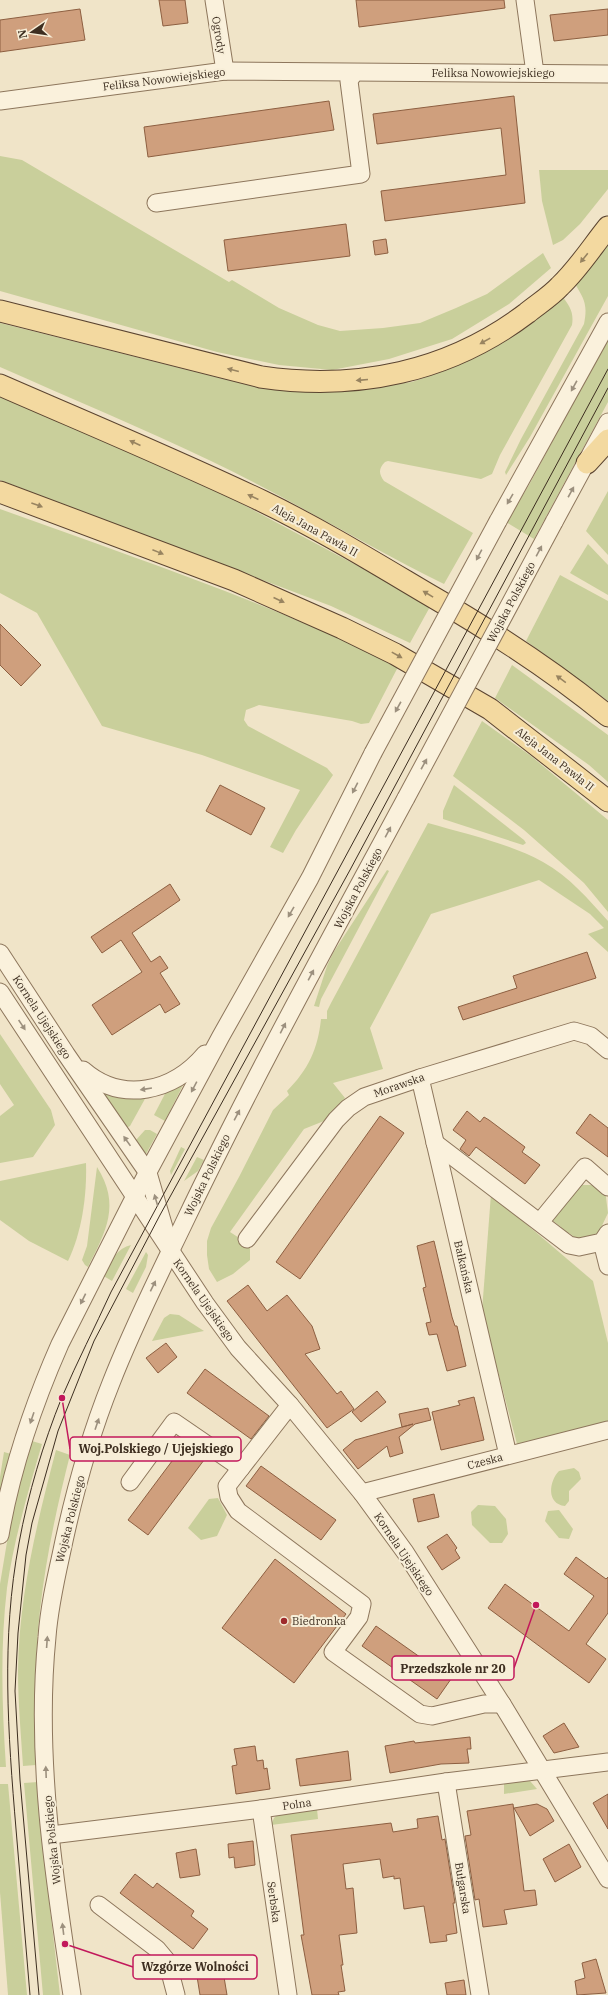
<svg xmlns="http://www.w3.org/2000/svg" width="608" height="1995" font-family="'IBM Plex Serif',serif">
<rect width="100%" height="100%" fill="#f0e4c8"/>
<!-- green -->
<g fill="#c9cf9b">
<path d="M0,156L22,160L229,282L232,280L279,308L318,325L340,331L383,328L420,323L456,308L487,294L543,253L551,268L509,304L452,339L389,359L332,370L279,365L217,352L0,291Z"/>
<path d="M539,170H608V189L580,224L563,240L553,245L542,201Z"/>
<path d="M608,244V296L530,437L506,475L505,472L521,439L584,324C588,304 584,299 574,282Z"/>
<path d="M562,296C570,306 574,313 572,325L500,455L492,474L481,479L388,461L385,462C378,469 379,474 384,481L473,533L444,584C365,545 290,499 211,461C142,428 70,398 0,367V323L260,388L318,392L348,391L412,382L443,371L472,358Z"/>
<path d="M608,338V402L534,539L506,522L529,485Z"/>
<path d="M0,395L199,481L431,605L410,643L331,606L0,480Z"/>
<path d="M608,491V555L586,531Z"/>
<path d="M0,509C105,547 211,583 313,627C342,639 370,653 399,665L369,723L361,724L352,721L259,705L246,710L244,720L248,726L327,768L333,775L296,830L283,853L270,847L300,790L202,755L102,726L37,613L0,593Z"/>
<path d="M588,544L608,565V595L570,573Z"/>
<path d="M560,575L608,601V701L526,641Z"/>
<path d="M512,665L608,735V782L589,765L495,698Z"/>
<path d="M482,721L531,756L608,820V912L584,883L524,830L453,776Z"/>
<path d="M454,785L524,840L526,843L523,845L443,819V811Z"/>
<path d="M428,823C466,834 508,843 543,862C569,876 589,900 608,921V952L588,934L604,928L590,914L539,880L431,914L370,1028L383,1069L333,1083L345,1098L329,1119L304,1129L230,1232L250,1245V1260L233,1274L217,1282L209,1269L207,1255V1241L211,1228L239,1177L273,1110L289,1095L287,1091C308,1070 318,1049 321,1019H327V1011L331,1003Z"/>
<path d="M387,870L389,871L321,999L319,1007L314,1006L327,966L333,953Z"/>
<path d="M0,1034L51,1110L55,1125L33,1157L0,1163V1116L14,1105L0,1084Z"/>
<path d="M185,1081L165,1121L154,1115L167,1090Z"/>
<path d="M104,1092L146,1097L130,1126L126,1128L103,1094Z"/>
<path d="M145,1130H150L157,1134L146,1154L136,1140Z"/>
<path d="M181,1147L185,1149L171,1175L170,1171Z"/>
<path d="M197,1157L204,1160L198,1171L184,1181Z"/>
<path d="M86,1163C87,1195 82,1232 68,1261L29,1241L0,1220V1181Z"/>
<path d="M97,1167C121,1205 106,1231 88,1267L85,1265L82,1260L87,1246Z"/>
<path d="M578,1185H596L605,1190L608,1213L598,1234L595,1237L570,1240L573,1236L569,1233L565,1237L558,1231L561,1227L553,1221V1219Z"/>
<path d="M491,1194L593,1281L608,1343V1422L517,1444L482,1311Z"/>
<path d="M131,1245L112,1281L102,1275C109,1263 117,1248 131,1245Z"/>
<path d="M146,1252L148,1255L146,1267L133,1293L126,1289Z"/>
<path d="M170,1314L179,1315L204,1331L152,1341L164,1318Z"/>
<path d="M32,1441L42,1444C28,1492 14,1539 7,1588C0,1647 2,1707 6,1767H0V1584L10,1524L21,1474Z"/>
<path d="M56,1450L70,1455C57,1506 46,1557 40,1610C34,1661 35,1713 36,1765L23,1766C21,1734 18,1703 18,1671C19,1595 37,1523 56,1450Z"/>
<path d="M4,1452L11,1454L0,1497V1477Z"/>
<path d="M574,1468L579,1472L581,1479L569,1491V1501L565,1506C546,1504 549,1481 559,1471Z"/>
<path d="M218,1498L227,1515L217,1536L201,1540L188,1528L209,1499Z"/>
<path d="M478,1505L495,1506L506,1519L508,1534L502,1543H490L472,1525L471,1512Z"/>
<path d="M559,1510L573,1529L569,1539L559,1538L545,1521L548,1511Z"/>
<path d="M530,1781L537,1789L504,1794V1783Z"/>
<path d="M38,1782L43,1848L60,1995H43L24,1783Z"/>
<path d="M0,1784H8L27,1995H8L0,1892Z"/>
<path d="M317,1809L318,1819L271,1825L274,1818L278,1814Z"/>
</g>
<!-- building -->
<g fill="#cf9f7d" stroke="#8d5f41">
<path d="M159,0H185L188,23L163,26Z"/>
<path d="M356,0H504L505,8L359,27Z"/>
<path d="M80,9L85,40L0,52V20Z"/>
<path d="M608,9V35L554,41L550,15Z"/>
<path d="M514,96L525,203L385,221L381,191L506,175L501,128L377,144L373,114Z"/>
<path d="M329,101L334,130L148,157L144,127Z"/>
<path d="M346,224L350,256L228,271L224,240Z"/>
<path d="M386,239L388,253L375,255L373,241Z"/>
<path d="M0,624L41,665L21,686L0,665Z"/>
<path d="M220,785L265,808L251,835L206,811Z"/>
<path d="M170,884L180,900L132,933L151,962L160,956L168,968L160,973L180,1004L165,1013L160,1004L112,1035L92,1005L142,972L121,940L102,953L91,937Z"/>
<path d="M587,952L596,978L463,1020L458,1007L517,988L513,976Z"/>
<path d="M467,1111L480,1122L484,1117L489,1120L525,1147L522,1152L540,1165L525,1184L476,1147L469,1156L460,1149L466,1140L453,1130Z"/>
<path d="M590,1114L608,1128V1157L576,1133Z"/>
<path d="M380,1116L404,1133L300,1279L276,1262Z"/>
<path d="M434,1241L452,1317L455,1326H457L466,1366L447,1371L437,1334L429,1335L426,1323L431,1322L423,1288L426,1287L417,1246Z"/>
<path d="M248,1285L267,1311L287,1295L312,1326L320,1349L305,1354L337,1394L341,1391L354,1409L327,1428L227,1301Z"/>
<path d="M166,1343L177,1357L158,1373L146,1358Z"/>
<path d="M205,1369L269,1416L251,1439L187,1393Z"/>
<path d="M377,1391L386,1402L361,1422L352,1412Z"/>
<path d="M474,1397L484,1440L441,1450L432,1412L460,1405L458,1401Z"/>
<path d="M428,1408L431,1420L415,1424L399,1437L403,1453L390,1457L387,1446L358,1469L343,1450L355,1440L413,1424L402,1427L399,1414Z"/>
<path d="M184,1445L204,1460L148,1535L128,1520Z"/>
<path d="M261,1466L336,1520L321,1540L246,1486Z"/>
<path d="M434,1494L439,1517L418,1522L413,1499Z"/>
<path d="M447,1534L457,1548L455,1550L460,1558L442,1570L427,1547Z"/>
<path d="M576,1557L606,1579L608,1577V1613L586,1644L606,1659L589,1683L488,1608L505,1584L569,1631L594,1596L564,1574Z"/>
<path d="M275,1559L346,1614L294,1683L222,1628Z"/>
<path d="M376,1626L451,1679L437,1699L362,1646Z"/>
<path d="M564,1723L579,1747L554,1753L543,1736Z"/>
<path d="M470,1737L471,1749H467L469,1763L441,1764L390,1773L385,1746L414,1741L415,1743Z"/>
<path d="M255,1746L257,1761L263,1760L264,1769L267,1768L270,1789L236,1794L232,1766L237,1765L234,1749Z"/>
<path d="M348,1751L351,1780L300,1786L296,1759Z"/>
<path d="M608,1794V1829L593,1803Z"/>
<path d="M513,1804L524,1891L535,1890L537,1905L504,1910L507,1924L483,1927L479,1899L475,1900L465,1836L471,1835L467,1811Z"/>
<path d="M537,1804L547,1809L554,1821L530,1836L514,1808Z"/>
<path d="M438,1816L442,1840L445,1839L455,1903H453L457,1933L446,1935L447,1941L430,1943L424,1906L404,1909L400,1878L394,1879V1876L383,1878L380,1859L343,1864L346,1889L353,1888L357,1933L339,1935L343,1965H341L345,1991L338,1992L339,1995H312L301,1935H304L291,1835L391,1823L393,1832L418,1828L417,1819Z"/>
<path d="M253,1841L255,1865L235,1868L234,1857L229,1858L228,1844Z"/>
<path d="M569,1844L581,1867L555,1882L543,1859Z"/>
<path d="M196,1849L200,1875L180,1878L176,1853Z"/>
<path d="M135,1874L153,1888L157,1883L194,1911L191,1916L208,1929L193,1949L120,1893Z"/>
<path d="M221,1959L227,1995H200L195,1964Z"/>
<path d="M596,1959L606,1993L577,1995L575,1981L585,1978L582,1963Z"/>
<path d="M464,1980L466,1995H447L445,1983Z"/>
</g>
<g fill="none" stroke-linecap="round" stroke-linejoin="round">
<defs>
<g id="minor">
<path d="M214,0L225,71"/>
<path d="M525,0L535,73"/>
<path d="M0,101L225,71L608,74"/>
<path d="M156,203L361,174L349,81L354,73"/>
<path d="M498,521L608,322"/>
<path d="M554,522L608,422"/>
<path d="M0,953L66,1054L148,1173L165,1231"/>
<path d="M0,992L205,1303L238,1348L290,1405L362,1493L405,1552L502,1704L608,1879"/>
<path d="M83,1070C122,1104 173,1092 205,1054"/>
<path d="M420,1078L508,1455"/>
<path d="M435,1143L569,1245L579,1247L602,1242L608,1233"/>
<path d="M540,1222L585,1167L608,1187"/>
<path d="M247,1239L336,1120L348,1108L364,1097L420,1078L574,1031L591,1036L608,1050"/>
<path d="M602,1242L608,1266"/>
<path d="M241,1468L227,1486L229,1497L238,1511L362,1604L359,1617L333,1652L420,1714L432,1716L484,1704H502"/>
<path d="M130,1482L174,1422L241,1468L290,1405"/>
<path d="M362,1493L608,1430"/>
<path d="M0,1535C11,1471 34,1403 60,1344L135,1196L221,1036L310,878L373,753"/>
<path d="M446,1782L480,1995"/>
<path d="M261,1809L288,1995"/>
<path d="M51,1835L261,1809L446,1782L608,1762"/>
<path d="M99,1905L157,1949L167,1961L176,1995"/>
<path d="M72,1995C54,1878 35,1756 47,1637C49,1609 55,1582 61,1555C73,1497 89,1438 111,1383C132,1329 158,1277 183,1225C252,1080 330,939 406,798"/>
</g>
<g id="major">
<path d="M0,311L261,377C357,391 449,372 527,313C538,304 551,296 560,286C578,269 592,247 608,227"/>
<path d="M0,385C87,423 176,460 262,501C318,528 372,561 426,593C490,630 551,669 608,716"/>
<path d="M587,463L608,440"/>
<path d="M0,492L234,580L342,628L395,654L490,709L608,801"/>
</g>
</defs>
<!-- minor casing -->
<use href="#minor" stroke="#8d765c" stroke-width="19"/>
<!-- major casing -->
<use href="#major" stroke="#5b4430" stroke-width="23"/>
<!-- minor -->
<use href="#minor" stroke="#faf1dc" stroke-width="17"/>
<!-- major -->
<use href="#major" stroke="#f3d9a0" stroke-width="21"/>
<!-- tram -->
<g stroke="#3d2e20" stroke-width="1">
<path d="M30,1995C25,1940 21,1884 16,1829C8,1734 1,1638 19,1543C28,1494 43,1444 62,1397C77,1362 95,1327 111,1292L608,369"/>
<path d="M39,1995L20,1780L15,1691L18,1633L26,1555L32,1523L58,1431L94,1341L160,1215L350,870L608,388"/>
</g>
<defs>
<g id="minor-bridge">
<path d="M373,753L498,521"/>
<path d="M406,798L554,522"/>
</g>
</defs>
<!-- minor-bridge casing -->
<use href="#minor-bridge" stroke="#8d765c" stroke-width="19" stroke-linecap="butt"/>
<!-- minor-bridge -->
<use href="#minor-bridge" stroke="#faf1dc" stroke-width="17"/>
</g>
<!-- one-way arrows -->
<defs><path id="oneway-solid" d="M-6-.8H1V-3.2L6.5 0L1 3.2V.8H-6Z"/></defs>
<g fill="#988460">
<use href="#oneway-solid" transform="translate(584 258) rotate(129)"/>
<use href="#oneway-solid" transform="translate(485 341) rotate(151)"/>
<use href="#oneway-solid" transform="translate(233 370) rotate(-166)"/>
<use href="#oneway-solid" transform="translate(362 380) rotate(175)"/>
<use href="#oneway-solid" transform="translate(135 443) rotate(-156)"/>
<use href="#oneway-solid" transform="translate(253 497) rotate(-155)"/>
<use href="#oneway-solid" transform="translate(37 505) rotate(20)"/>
<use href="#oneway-solid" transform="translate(158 552) rotate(22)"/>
<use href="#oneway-solid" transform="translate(428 594) rotate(-149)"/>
<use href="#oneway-solid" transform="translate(279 600) rotate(24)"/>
<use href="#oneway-solid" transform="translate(397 655) rotate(29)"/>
<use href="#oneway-solid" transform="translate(561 679) rotate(-144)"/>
</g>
<g fill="#9c907e">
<use href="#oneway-solid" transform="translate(574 386) rotate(119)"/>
<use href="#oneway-solid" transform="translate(571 492) rotate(-61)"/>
<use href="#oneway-solid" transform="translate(510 499) rotate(120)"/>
<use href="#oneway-solid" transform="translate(539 551) rotate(-62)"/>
<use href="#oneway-solid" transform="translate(479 555) rotate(118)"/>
<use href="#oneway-solid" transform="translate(398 707) rotate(119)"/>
<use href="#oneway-solid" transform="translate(424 764) rotate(-61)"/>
<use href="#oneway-solid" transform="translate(355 788) rotate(117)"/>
<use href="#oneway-solid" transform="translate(388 832) rotate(-62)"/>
<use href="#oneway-solid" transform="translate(291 912) rotate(120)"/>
<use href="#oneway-solid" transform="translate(311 975) rotate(-62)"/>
<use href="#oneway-solid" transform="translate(22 1025) rotate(56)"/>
<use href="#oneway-solid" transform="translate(283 1028) rotate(-63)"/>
<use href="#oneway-solid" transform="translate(194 1087) rotate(118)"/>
<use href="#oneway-solid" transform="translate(146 1089) rotate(171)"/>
<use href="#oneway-solid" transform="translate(237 1115) rotate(-62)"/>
<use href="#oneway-solid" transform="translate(127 1141) rotate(-125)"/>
<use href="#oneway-solid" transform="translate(156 1200) rotate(-106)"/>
<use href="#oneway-solid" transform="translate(153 1286) rotate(-64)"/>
<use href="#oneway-solid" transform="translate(83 1299) rotate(116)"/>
<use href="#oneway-solid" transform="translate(32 1418) rotate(109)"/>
<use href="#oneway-solid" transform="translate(97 1424) rotate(-71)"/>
<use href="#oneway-solid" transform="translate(47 1642) rotate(-86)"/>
<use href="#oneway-solid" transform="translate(46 1772) rotate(-92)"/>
<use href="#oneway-solid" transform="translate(63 1929) rotate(-97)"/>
</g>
<!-- markers -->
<circle fill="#9e2a2b" stroke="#f7eed8" stroke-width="1.5" cx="284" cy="1621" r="4"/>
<g text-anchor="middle" stroke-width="4" stroke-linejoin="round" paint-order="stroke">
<!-- street labels -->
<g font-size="11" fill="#3d2e20" stroke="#f7eed8">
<text transform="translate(219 35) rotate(81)" y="4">Ogrody</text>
<text x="493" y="77">Feliksa Nowowiejskiego</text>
<text transform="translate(164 79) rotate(-7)" y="4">Feliksa Nowowiejskiego</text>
<text transform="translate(315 530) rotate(29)" y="4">Aleja Jana Pawła II</text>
<text transform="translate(511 602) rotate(-62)" y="4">Wojska Polskiego</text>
<text transform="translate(555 759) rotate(38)" y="4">Aleja Jana Pawła II</text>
<text transform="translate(358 888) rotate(-62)" y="4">Wojska Polskiego</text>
<text transform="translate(42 1017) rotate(57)" y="4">Kornela Ujejskiego</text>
<text transform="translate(399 1085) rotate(-19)" y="4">Morawska</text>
<text transform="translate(207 1175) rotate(-64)" y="4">Wojska Polskiego</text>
<text transform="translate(464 1267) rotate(77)" y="4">Bałkańska</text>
<text transform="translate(204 1300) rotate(55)" y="4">Kornela Ujejskiego</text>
<text transform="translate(485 1461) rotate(-15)" y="4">Czeska</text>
<text transform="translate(70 1519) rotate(-76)" y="4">Wojska Polskiego</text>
<text transform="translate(404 1554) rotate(56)" y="4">Kornela Ujejskiego</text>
<text transform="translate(297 1804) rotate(-8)" y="4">Polna</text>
<text transform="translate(52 1840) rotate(-96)" y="4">Wojska Polskiego</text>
<text transform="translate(463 1888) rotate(81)" y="4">Bułgarska</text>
<text transform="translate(274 1902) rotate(82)" y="4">Serbska</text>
</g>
<!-- poi labels -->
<g font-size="11" fill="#3d2e20" stroke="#f7eed8" text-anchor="start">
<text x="292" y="1625">Biedronka</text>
</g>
</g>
<!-- callouts -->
<path fill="none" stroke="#c2185b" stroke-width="1.5" d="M62 1398L70 1449M536 1605L514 1668M65 1944L133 1967"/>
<g fill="#c2185b" stroke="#f7eed8" stroke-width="1.5">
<circle cx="62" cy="1398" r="4"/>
<circle cx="536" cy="1605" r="4"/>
<circle cx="65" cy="1944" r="4"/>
</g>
<g fill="#f7eed8" stroke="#c2185b" stroke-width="1.5">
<rect x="70" y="1437" width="171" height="24" rx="4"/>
<rect x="392" y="1656" width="122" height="24" rx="4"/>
<rect x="133" y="1955" width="124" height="24" rx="4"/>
</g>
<g font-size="12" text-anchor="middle" font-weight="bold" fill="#3d2e20">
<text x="156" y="1453">Woj.Polskiego / Ujejskiego</text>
<text x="453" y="1673">Przedszkole nr 20</text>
<text x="195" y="1971">Wzgórze Wolności</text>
</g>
<!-- north arrow -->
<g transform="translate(32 32) rotate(257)" stroke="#f7eed8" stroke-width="3" paint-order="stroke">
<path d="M0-3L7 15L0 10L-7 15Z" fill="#3d2e20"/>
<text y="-6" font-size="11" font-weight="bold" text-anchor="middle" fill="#3d2e20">N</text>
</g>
</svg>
